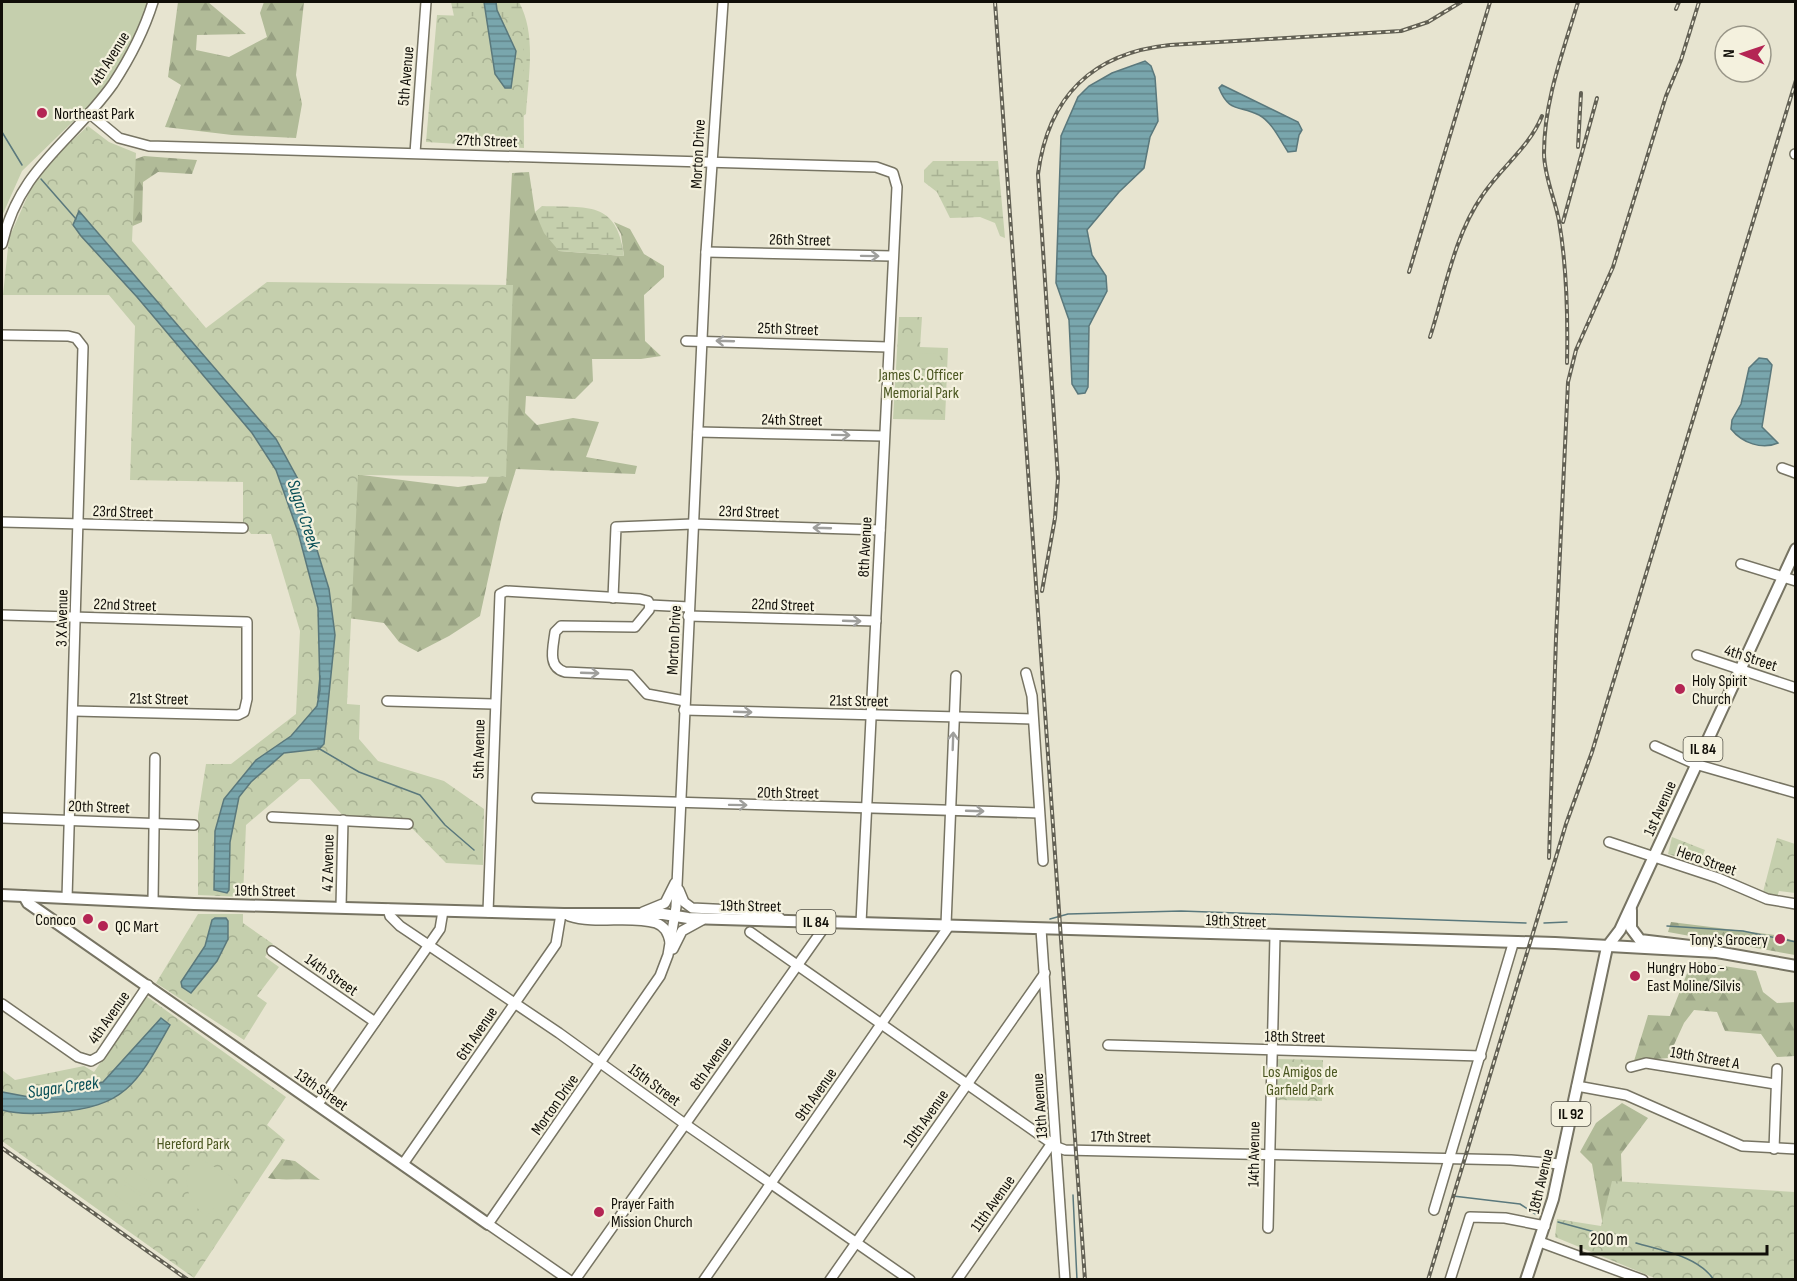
<svg xmlns="http://www.w3.org/2000/svg" width="1797" height="1281" font-family="'Sofia Sans Condensed',sans-serif">
<defs>
<pattern id="forest-firs" width="22" height="20" patternUnits="userSpaceOnUse" patternTransform="scale(1.5)"><rect width="22" height="20" fill="#b1bb98"/><path d="M5 1l3.5 6h-7zM16 11l3.5 6h-7z" fill="#97a082"/></pattern>
<pattern id="wetland-marsh" width="20" height="14" patternUnits="userSpaceOnUse" patternTransform="scale(1.5)"><rect width="20" height="14" fill="#c5cfad"/><path d="M1 5h8M5 5V1M11 12h8M15 12V8" fill="none" stroke="#a8b193"/></pattern>
<pattern id="park-crowns" width="20" height="18" patternUnits="userSpaceOnUse" patternTransform="scale(1.5)"><rect width="20" height="18" fill="#c5cfad"/><path d="M2 6a3 3 0 1 1 6 0M12 15a3 3 0 1 1 6 0" fill="none" stroke="#a8b193"/></pattern>
<pattern id="water-rules" width="6" height="5" patternUnits="userSpaceOnUse" patternTransform="scale(1.5)"><rect width="6" height="5" fill="#79a6ad"/><path d="M0 2.5h6" fill="none" stroke="#62868b"/></pattern>
</defs>
<rect width="100%" height="100%" fill="#e7e4d0"/>
<!-- forest -->
<g fill="url(#forest-firs)">
<path d="M178,2H208L246,34L197,35L196,50L229,57L267,37L260,13L264,2H304L296,75L302,104L296,138L232,135L165,127L181,85L168,77Z"/>
<path d="M144,156L197,160L192,174L158,172L143,182L142,222L121,231L125,163Z"/>
<path d="M529,172L535,212L559,251L624,256L621,234L614,222L630,229L644,254L664,266V277L644,295L645,341L661,356L641,359H592L593,381L575,399L526,396L525,413L537,425L573,418L599,422L586,457L637,466L635,474L516,469L502,515L480,616L449,636L418,652L399,642L384,623L348,618L330,471L458,487L486,483L497,460L512,173Z"/>
<path d="M1671,922L1775,935L1795,941V955L1668,932Z"/>
<path d="M1692,961L1756,971L1763,992L1777,1003L1795,1002V1056L1777,1057L1761,1034L1725,1031L1717,1012L1694,1010L1684,1023L1668,1058L1634,1061L1648,1015L1670,1016Z"/>
<path d="M1622,1103L1648,1118L1621,1154L1624,1234L1603,1226L1592,1164L1580,1152L1596,1123Z"/>
<path d="M282,1159L295,1161L320,1180C305,1178 280,1181 268,1178Z"/>
</g>
<!-- wetland -->
<g fill="url(#wetland-marsh)">
<path d="M451,2H519C537,35 528,78 526,114L513,123L455,21Z"/>
<path d="M933,161H998L1005,238L1000,236L995,223L980,217L950,218L937,192L924,182V170Z"/>
<path d="M542,206C587,208 617,200 624,256L559,251L544,233L535,212Z"/>
</g>
<!-- park -->
<g fill="url(#park-crowns)">
<path d="M437,15L523,18L524,148L426,142Z"/>
<path d="M88,126L109,142L136,153L132,241L206,328L267,282L513,285L506,477L358,475L347,704L360,705L359,739L378,761L444,781L484,809L483,865L446,863L405,821L345,818L310,779H300L246,825L243,897L198,895V815L206,764H231L296,714L300,631L271,534H251L243,522V482L130,480L135,326L109,295H3L9,238L32,186L54,157Z"/>
<path d="M899,317H922L920,347L948,348L945,420L893,419Z"/>
<path d="M1672,837L1705,850L1699,864L1668,854Z"/>
<path d="M1777,838L1795,844V893L1779,891L1777,897L1763,892Z"/>
<path d="M198,914H243V923L273,944L265,957L279,967L257,996L267,1003L244,1040L156,983Z"/>
<path d="M146,996L286,1097L267,1125L285,1140L194,1278L2,1141V1070L15,1080L84,1066L94,1072Z"/>
<path d="M1278,1059L1323,1060L1322,1101L1277,1100Z"/>
<path d="M1612,1181L1795,1192V1279H1657L1555,1237L1557,1219L1601,1226Z"/>
</g>
<!-- garden -->
<g fill="#c5cfad">
<path d="M2,2H149L134,41L111,77L91,104L22,171L2,216Z"/>
<path d="M920,353L940,354L939,365L919,364Z"/>
<path d="M193,1155L234,1178L235,1184L206,1217C184,1196 183,1183 193,1155Z"/>
<path d="M132,1170L152,1183L144,1195L124,1181Z"/>
<path d="M123,1184L142,1197L135,1209L115,1195Z"/>
</g>
<!-- water -->
<g fill="url(#water-rules)" stroke="#5a787c" stroke-width="1.5">
<path d="M484,2H496L497,10L516,51L511,88H505L495,74Z"/>
<path d="M1145,61L1151,66L1155,77L1158,121L1150,137L1144,168L1119,192L1087,230L1092,255L1106,276L1107,291L1089,326L1088,387L1085,393L1078,394L1072,384L1069,320L1056,283L1061,136L1078,97L1089,86L1112,73Z"/>
<path d="M1222,85L1298,122L1302,130L1299,135L1296,151L1288,152C1280,140 1272,122 1259,115C1239,105 1229,113 1219,88Z"/>
<path d="M79,211L276,439L299,481L302,501L329,589L335,635L324,744L319,749L284,753L251,782L239,797L230,842L229,890L227,893L214,890L215,831L224,799L256,760L291,736L317,706L320,690L318,608L298,532L276,470L252,433L137,297L81,236L73,225Z"/>
<path d="M1759,358L1767,359L1772,365L1762,427L1778,443C1762,450 1742,443 1731,429L1732,420L1741,404L1749,368Z"/>
<path d="M215,918H226L228,921V939L217,961L191,993L182,987L181,982L205,946L212,920Z"/>
<path d="M161,1018L170,1025C138,1082 126,1107 57,1112C38,1114 20,1115 2,1110V1092L29,1097L103,1082Z"/>
</g>
<g fill="none" stroke-linecap="round" stroke-linejoin="round">
<!-- stream -->
<g stroke="#5a787c" stroke-width="1.5">
<path d="M2,132L22,165"/>
<path d="M41,179L76,219"/>
<path d="M318,698L320,676"/>
<path d="M318,748L359,772L420,795L445,825L474,850"/>
<path d="M1050,919L1068,914L1181,911L1526,923"/>
<path d="M1544,923L1567,922"/>
<path d="M1667,926L1743,931L1796,942"/>
<path d="M1073,1195L1077,1280"/>
<path d="M1453,1196L1520,1204L1537,1215"/>
<path d="M1558,1222L1628,1241"/>
<path d="M1636,1243C1663,1251 1698,1256 1714,1280"/>
</g>
<defs>
<g id="minor">
<path d="M89,113L119,138L149,146L876,167L893,173L897,187L861,923"/>
<path d="M415,153L426,2"/>
<path d="M1795,154H1796"/>
<path d="M2,244C19,168 72,142 113,84C130,58 144,31 153,2"/>
<path d="M706,252L892,256"/>
<path d="M2,335L68,336L76,338L83,347L67,898"/>
<path d="M686,341L888,347"/>
<path d="M698,432L884,436"/>
<path d="M1782,468L1796,473"/>
<path d="M2,522L243,528"/>
<path d="M1741,564L1796,581"/>
<path d="M613,598L616,527L693,524L880,530"/>
<path d="M650,605L649,610L635,627L561,626L555,632C553,648 547,667 565,672L630,675L647,694L685,701"/>
<path d="M2,615L247,622V699L244,712L238,715L74,711"/>
<path d="M688,616L876,621"/>
<path d="M1697,655L1796,688"/>
<path d="M1026,673L1032,696L1043,861"/>
<path d="M387,701L493,704"/>
<path d="M684,710L1033,719"/>
<path d="M1655,746L1695,764L1796,793"/>
<path d="M537,798L1039,813"/>
<path d="M272,817L408,824"/>
<path d="M2,818L194,825"/>
<path d="M1609,842L1718,878L1767,899L1796,904"/>
<path d="M679,890L684,902L692,908L754,911L780,918"/>
<path d="M153,902L155,758"/>
<path d="M341,907L343,820"/>
<path d="M388,909L390,916L400,926L559,1033L685,1124L910,1280"/>
<path d="M488,912L500,594L506,591L640,599L648,601L650,605L689,607"/>
<path d="M643,912L665,903L675,883"/>
<path d="M569,916C597,925 628,915 656,923C665,926 668,933 670,942"/>
<path d="M946,925L956,676"/>
<path d="M1041,929L1065,1280"/>
<path d="M750,932L1057,1147L1065,1150L1511,1160L1560,1164"/>
<path d="M673,949L682,931L702,920"/>
<path d="M272,951L375,1022"/>
<path d="M2,1004L78,1057L91,1061L100,1056L148,985"/>
<path d="M1108,1045L1481,1056"/>
<path d="M1631,1067L1646,1063L1775,1084"/>
<path d="M1577,1086L1626,1095L1742,1146L1796,1149"/>
<path d="M318,1104L440,929L443,911"/>
<path d="M1774,1149L1777,1069"/>
<path d="M403,1164L556,944L561,914"/>
<path d="M1434,1210L1513,944"/>
<path d="M1268,1228L1275,936"/>
<path d="M1540,1242L1643,1280"/>
<path d="M569,1280L488,1224L660,976L668,955L676,907L706,252L723,2"/>
<path d="M575,1280L828,922"/>
<path d="M704,1280L949,926"/>
<path d="M830,1280L1045,973"/>
<path d="M957,1280L1052,1143"/>
<path d="M1450,1280L1470,1217L1505,1218L1545,1226"/>
</g>
<g id="major">
<path d="M2,895L194,904L564,914H663L688,918L1555,943L1717,952L1796,966"/>
<path d="M24,896L28,903L488,1224"/>
<path d="M1631,910V928L1640,940L1690,946"/>
<path d="M1526,1280L1553,1199L1607,947L1620,930L1796,549"/>
</g>
</defs>
<!-- minor casing -->
<use href="#minor" stroke="#777463" stroke-width="12"/>
<!-- major casing -->
<use href="#major" stroke="#777463" stroke-width="14"/>
<!-- minor -->
<use href="#minor" stroke="#fff" stroke-width="9"/>
<!-- major -->
<use href="#major" stroke="#fff" stroke-width="10"/>
<defs>
<g id="rail">
<path d="M995,2L1085,1280"/>
<path d="M1676,9L1679,2"/>
<path d="M1578,147L1581,93"/>
<path d="M1563,222L1597,98"/>
<path d="M1409,272L1490,2"/>
<path d="M1430,337C1445,291 1454,236 1482,196C1501,167 1529,148 1542,116"/>
<path d="M1567,363C1568,316 1567,268 1559,221C1555,199 1544,176 1544,153C1544,101 1563,52 1578,2"/>
<path d="M1042,591L1055,518L1058,478L1038,174C1048,97 1092,53 1170,45L1401,31L1428,22L1461,2"/>
<path d="M1549,858L1556,638L1568,382L1576,350L1613,267L1666,96L1681,60L1699,2"/>
<path d="M2,1148L188,1280"/>
<path d="M1428,1280L1566,824L1592,752L1796,80"/>
</g>
</defs>
<!-- rail casing -->
<use href="#rail" stroke="#626054" stroke-width="4"/>
<!-- rail -->
<use href="#rail" stroke="#f4f1de" stroke-width="1.5" stroke-dasharray="4.5" stroke-linecap="butt"/>
</g>
<!-- one-way arrows -->
<defs><path id="oneway-shaft" d="M-6 0H5M1.5-3L5.5 0L1.5 3" fill="none" stroke-width="1.6" stroke-linecap="round" stroke-linejoin="round" transform="scale(1.5)"/></defs>
<g stroke="#9f9f9c">
<use href="#oneway-shaft" transform="translate(870 256) rotate(1)"/>
<use href="#oneway-shaft" transform="translate(725 341) rotate(-178)"/>
<use href="#oneway-shaft" transform="translate(841 435) rotate(1)"/>
<use href="#oneway-shaft" transform="translate(822 528) rotate(-178)"/>
<use href="#oneway-shaft" transform="translate(852 621) rotate(2)"/>
<use href="#oneway-shaft" transform="translate(590 673) rotate(2)"/>
<use href="#oneway-shaft" transform="translate(743 712) rotate(2)"/>
<use href="#oneway-shaft" transform="translate(953 741) rotate(-88)"/>
<use href="#oneway-shaft" transform="translate(738 805) rotate(1)"/>
<use href="#oneway-shaft" transform="translate(975 811) rotate(2)"/>
</g>
<!-- markers -->
<g fill="#b42554" stroke="#f4f1de" stroke-width="2">
<circle cx="42" cy="113" r="6"/>
<circle cx="1680" cy="689" r="6"/>
<circle cx="88" cy="919" r="6"/>
<circle cx="103" cy="926" r="6"/>
<circle cx="1780" cy="939" r="6"/>
<circle cx="1635" cy="976" r="6"/>
<circle cx="599" cy="1212" r="6"/>
</g>
<g text-anchor="middle" stroke-width="4.5" stroke-linejoin="round" paint-order="stroke">
<!-- shield labels -->
<g fill="#f4f1de" stroke="#545248" stroke-width="1.5">
<rect x="1683.5" y="737" width="39" height="24" rx="4.5"/>
<rect x="796.5" y="910" width="39" height="24" rx="4.5"/>
<rect x="1551.5" y="1102" width="39" height="24" rx="4.5"/>
</g>
<g font-size="15" font-weight="bold" fill="#100e08">
<text x="1703" y="754">IL 84</text>
<text x="816" y="927">IL 84</text>
<text x="1571" y="1119">IL 92</text>
</g>
<!-- street labels -->
<g font-size="16" fill="#100e08" stroke="#f4f1de">
<text transform="translate(109 58) rotate(-58)" y="6">4th Avenue</text>
<text transform="translate(405 76) rotate(-85)" y="6">5th Avenue</text>
<text transform="translate(487 140) rotate(2)" y="6">27th Street</text>
<text transform="translate(697 154) rotate(-87)" y="6">Morton Drive</text>
<text transform="translate(800 239) rotate(1)" y="6">26th Street</text>
<text transform="translate(788 328) rotate(2)" y="6">25th Street</text>
<text transform="translate(792 419) rotate(1)" y="6">24th Street</text>
<text transform="translate(123 511) rotate(2)" y="6">23rd Street</text>
<text transform="translate(749 511) rotate(2)" y="6">23rd Street</text>
<text transform="translate(864 547) rotate(-87)" y="6">8th Avenue</text>
<text transform="translate(125 604) rotate(2)" y="6">22nd Street</text>
<text transform="translate(783 604) rotate(2)" y="6">22nd Street</text>
<text transform="translate(61 618) rotate(-89)" y="6">3 X Avenue</text>
<text transform="translate(673 640) rotate(-87)" y="6">Morton Drive</text>
<text transform="translate(1751 657) rotate(18)" y="6">4th Street</text>
<text transform="translate(159 698) rotate(1)" y="6">21st Street</text>
<text transform="translate(859 700) rotate(1)" y="6">21st Street</text>
<text transform="translate(478 749) rotate(-89)" y="6">5th Avenue</text>
<text transform="translate(788 792) rotate(1)" y="6">20th Street</text>
<text transform="translate(99 806) rotate(2)" y="6">20th Street</text>
<text transform="translate(1659 808) rotate(-66)" y="6">1st Avenue</text>
<text transform="translate(1707 860) rotate(19)" y="6">Hero Street</text>
<text transform="translate(327 863) rotate(-89)" y="6">4 Z Avenue</text>
<text transform="translate(265 890) rotate(1)" y="6">19th Street</text>
<text transform="translate(751 905) rotate(1)" y="6">19th Street</text>
<text transform="translate(1236 920) rotate(2)" y="6">19th Street</text>
<text transform="translate(332 974) rotate(35)" y="6">14th Street</text>
<text transform="translate(108 1017) rotate(-55)" y="6">4th Avenue</text>
<text transform="translate(476 1033) rotate(-56)" y="6">6th Avenue</text>
<text transform="translate(1295 1036) rotate(1)" y="6">18th Street</text>
<text transform="translate(1705 1057) rotate(10)" y="6">19th Street A</text>
<text transform="translate(710 1063) rotate(-55)" y="6">8th Avenue</text>
<text transform="translate(655 1084) rotate(36)" y="6">15th Street</text>
<text transform="translate(322 1089) rotate(35)" y="6">13th Street</text>
<text transform="translate(815 1094) rotate(-55)" y="6">9th Avenue</text>
<text transform="translate(554 1104) rotate(-55)" y="6">Morton Drive</text>
<text transform="translate(1039 1106) rotate(-94)" y="6">13th Avenue</text>
<text transform="translate(925 1118) rotate(-55)" y="6">10th Avenue</text>
<text transform="translate(1121 1136) rotate(1)" y="6">17th Street</text>
<text transform="translate(1253 1154) rotate(-89)" y="6">14th Avenue</text>
<text transform="translate(1540 1181) rotate(-77)" y="6">18th Avenue</text>
<text transform="translate(992 1203) rotate(-55)" y="6">11th Avenue</text>
</g>
<!-- poi labels -->
<g font-size="16" fill="#100e08" stroke="#f4f1de" text-anchor="start">
<text x="54" y="119">Northeast Park</text>
<text x="1692" y="686">Holy Spirit<tspan x="1692" dy="18">Church</tspan></text>
<text x="76" y="925" text-anchor="end">Conoco</text>
<text x="115" y="932">QC Mart</text>
<text x="1768" y="945" text-anchor="end">Tony's Grocery</text>
<text x="1647" y="973">Hungry Hobo -<tspan x="1647" dy="18">East Moline/Silvis</tspan></text>
<text x="611" y="1209">Prayer Faith<tspan x="611" dy="18">Mission Church</tspan></text>
</g>
<!-- park labels -->
<g font-size="16" fill="#4b5721" stroke="#f4f1de">
<text x="921" y="380">James C. Officer<tspan x="921" dy="18">Memorial Park</tspan></text>
<text x="1300" y="1077">Los Amigos de<tspan x="1300" dy="18">Garfield Park</tspan></text>
<text x="193" y="1149">Hereford Park</text>
</g>
<!-- water labels -->
<g font-size="18" font-style="italic" fill="#074e56" stroke="#f4f1de">
<text transform="translate(304 514) rotate(72)" y="6">Sugar Creek</text>
<text transform="translate(63 1087) rotate(-8)" y="6">Sugar Creek</text>
</g>
</g>
<!-- border -->
<rect width="1797" height="1281" fill="none" stroke="#100e08" stroke-width="6"/>
<!-- north arrow -->
<g transform="translate(1743 54) rotate(272)"><circle r="28" fill="#f4f1de" stroke="#999688" stroke-width="1.5"/>
<path d="M0-4.5L10 22L0 15L-10 22Z" fill="#b42554"/>
<text y="-9" font-size="16" font-weight="bold" text-anchor="middle" fill="#100e08">N</text>
</g>
<!-- scale -->
<path d="M1581 1245v9h186v-9" fill="none" stroke="#100e08" stroke-width="3"/>
<text x="1590" y="1245" font-size="18" fill="#100e08" stroke="#f4f1de" stroke-width="4.5" paint-order="stroke">200 m</text>
</svg>
